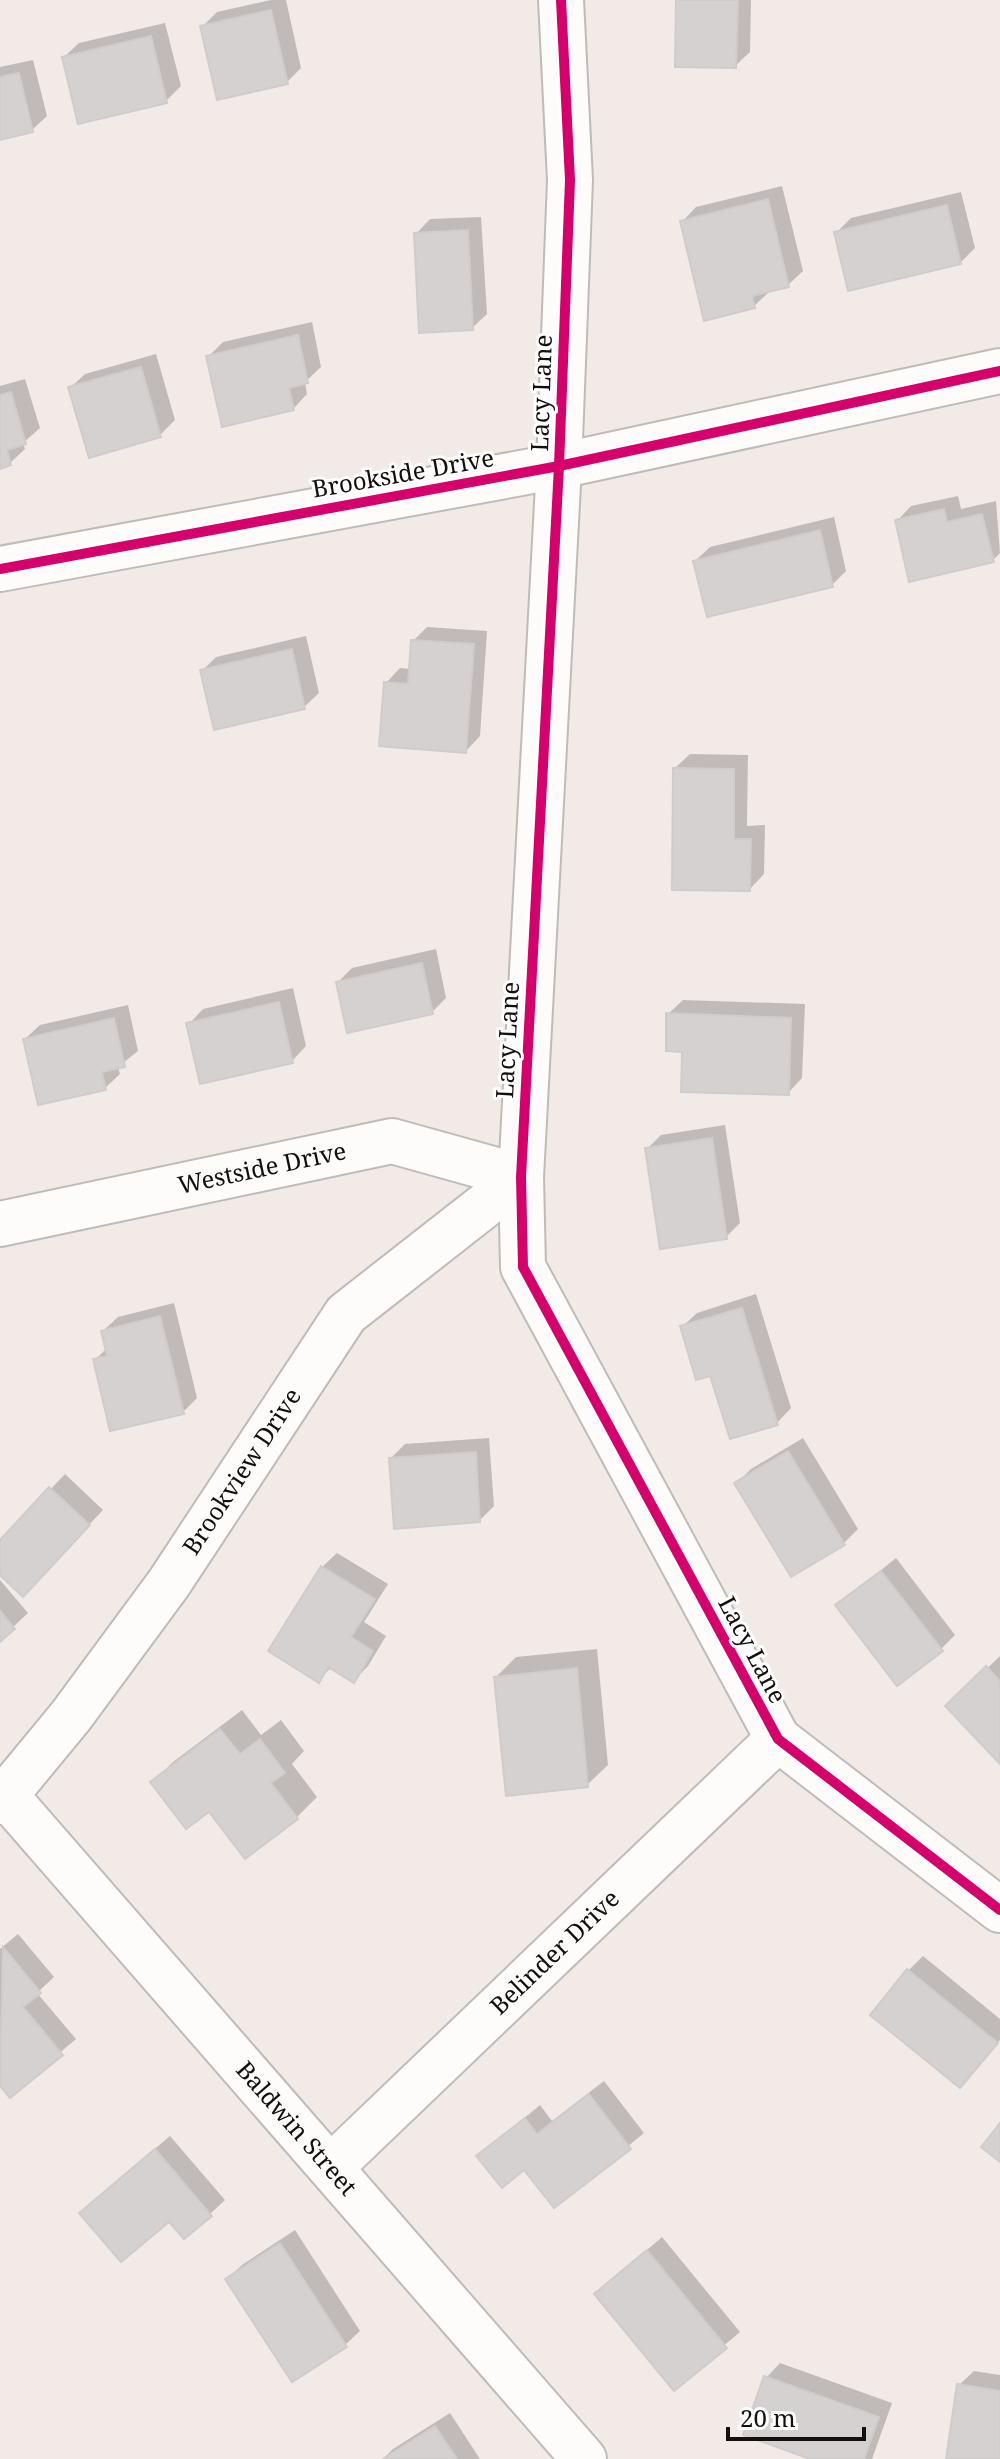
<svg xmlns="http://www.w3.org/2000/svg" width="1000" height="2459" font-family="'Noto Serif',serif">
<rect width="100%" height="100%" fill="#f1eae7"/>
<!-- shadow -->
<g fill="#0003">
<path d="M271,0H286L301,68L287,82L202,27L217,12Z"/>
<path d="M678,0H751L750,52L735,66Z"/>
<path d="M165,23L181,86L166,101L64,57L79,43Z"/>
<path d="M33,60L47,116L32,130L0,138V67Z"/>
<path d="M782,186L803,271L788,285L769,292L754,306L682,222L696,207Z"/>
<path d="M961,192L975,248L960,263L836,233L851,218Z"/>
<path d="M481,217L487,314L472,328L416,234L430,219Z"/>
<path d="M312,322L321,367L305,382L307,394L293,409L209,356L223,342Z"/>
<path d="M156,354L175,420L160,435L70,388L85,374Z"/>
<path d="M25,379L40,428L23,443L25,449L10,463L0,466V386Z"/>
<path d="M958,496L961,509L996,501L1000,553L993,560L897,521L911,506Z"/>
<path d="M834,517L846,571L832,585L695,561L710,547Z"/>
<path d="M427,627L487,631L480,736L466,751L386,683L400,668L411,669L413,641Z"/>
<path d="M306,636L319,693L304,707L202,671L216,657Z"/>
<path d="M690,754L748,755L747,826L765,825L764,874L750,889L675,768Z"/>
<path d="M436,949L446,998L432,1012L338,982L352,968Z"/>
<path d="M293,988L306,1046L292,1061L189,1024L203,1009Z"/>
<path d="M683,1000L805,1004L802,1078L788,1093L684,1050L668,1014Z"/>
<path d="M128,1005L138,1051L118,1067L120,1074L105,1088L25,1039L40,1025Z"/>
<path d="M725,1125L740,1223L726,1237L647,1149L661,1135Z"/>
<path d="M756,1294L791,1408L777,1423L682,1327L697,1313Z"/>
<path d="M174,1303L197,1398L183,1412L95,1360L107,1348L103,1331L118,1317Z"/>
<path d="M489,1438L494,1506L480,1520L391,1458L405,1444Z"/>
<path d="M803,1438L858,1529L844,1543L737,1483L751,1469Z"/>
<path d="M65,1474L103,1510L37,1580L0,1572V1543Z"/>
<path d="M337,1553L388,1584L364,1622L386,1636L368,1666L354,1680L332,1667L318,1680L322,1567Z"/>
<path d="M896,1558L955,1635L941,1649L838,1605Z"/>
<path d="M0,1580L28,1613L0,1639Z"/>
<path d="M597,1649L608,1765L587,1785L496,1677L516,1657Z"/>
<path d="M1000,1656V1761L948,1706Z"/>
<path d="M242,1710L261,1735L281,1720L304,1751L292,1764L317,1797L297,1817L245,1856L209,1810L153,1782L173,1762Z"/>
<path d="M18,1934L54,1977L37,1993L76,2039L10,2095L0,2083V1949Z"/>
<path d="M923,1956L1000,2019V2040L960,2085L909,1970Z"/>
<path d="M604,2081L644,2133L555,2206L525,2167L479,2156L540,2105L552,2121Z"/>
<path d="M170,2136L225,2200L210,2214L170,2219L96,2199Z"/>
<path d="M295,2230L360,2331L345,2345L227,2279L242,2265Z"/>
<path d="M662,2237L740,2332L674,2388L596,2294Z"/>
<path d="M780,2363L892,2403L872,2459H816L766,2378Z"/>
<path d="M974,2371L1000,2375V2459H948L959,2385Z"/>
<path d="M450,2413L480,2459H383L393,2449Z"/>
</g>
<!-- building -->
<g fill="#d6d1d1" stroke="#d1cccc" stroke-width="2">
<path d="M676,0H738L736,68L675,67Z"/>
<path d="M271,10L288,84L217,100L200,26Z"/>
<path d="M151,36L167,103L78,124L62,57Z"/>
<path d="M19,73L33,132L0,140V77Z"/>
<path d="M768,199L789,287L752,296L755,308L704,321L680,221Z"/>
<path d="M947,205L961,264L848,291L834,232Z"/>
<path d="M468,230L473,330L419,333L414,233Z"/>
<path d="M298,335L308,383L289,388L294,410L222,427L206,356Z"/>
<path d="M141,367L161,437L89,458L68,387Z"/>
<path d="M11,392L26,444L7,450L11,465L0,469V395Z"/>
<path d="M944,509L947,522L982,514L994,562L909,582L895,520Z"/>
<path d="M820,530L833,587L707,617L693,561Z"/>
<path d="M411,640L474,644L466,753L379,746L384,682L408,684Z"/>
<path d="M292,649L305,709L214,730L200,670Z"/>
<path d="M673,768L734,769V839H751L750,891L672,890Z"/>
<path d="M422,963L433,1014L347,1033L336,982Z"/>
<path d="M279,1002L293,1063L200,1084L186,1023Z"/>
<path d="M666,1013L791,1018L789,1095L681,1092L682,1052L666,1051Z"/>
<path d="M114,1018L125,1067L102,1072L106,1090L38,1105L23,1039Z"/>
<path d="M712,1138L727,1239L660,1249L645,1148Z"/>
<path d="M742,1308L778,1425L730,1439L710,1376L696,1380L680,1326Z"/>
<path d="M160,1316L184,1414L110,1431L93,1359L107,1356L101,1331Z"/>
<path d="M788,1451L845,1545L791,1577L734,1483Z"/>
<path d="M476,1452L480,1522L394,1529L389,1458Z"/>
<path d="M49,1487L90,1525L23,1597L0,1575V1540Z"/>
<path d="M321,1566L375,1599L351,1637L373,1651L354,1683L328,1667L319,1683L268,1651Z"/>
<path d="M881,1571L943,1651L897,1686L835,1605Z"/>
<path d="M0,1611L15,1629L0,1642Z"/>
<path d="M986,1666L1000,1681V1764L945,1706Z"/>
<path d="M577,1668L588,1787L506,1796L494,1677Z"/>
<path d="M220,1729L240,1754L260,1739L285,1773L271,1783L298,1819L245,1859L209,1812L186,1829L150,1782Z"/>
<path d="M3,1947L41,1993L23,2007L63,2055L10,2098L0,2086Z"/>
<path d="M907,1969L998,2043L960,2088L870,2015Z"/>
<path d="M589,2094L631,2149L554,2208L524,2170L502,2188L476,2156L525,2118L537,2134Z"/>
<path d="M1000,2123V2162L981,2147Z"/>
<path d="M155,2149L212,2216L184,2239L169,2222L121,2262L79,2213Z"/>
<path d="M280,2243L347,2347L292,2382L225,2279Z"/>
<path d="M647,2250L727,2348L674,2391L594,2294Z"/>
<path d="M764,2376L879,2417L864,2459H810L743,2435Z"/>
<path d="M957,2384L1000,2391V2459H946Z"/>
<path d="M435,2426L457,2459H383Z"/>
</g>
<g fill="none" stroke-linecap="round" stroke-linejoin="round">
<defs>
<g id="minor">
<path d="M561,0L570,180L559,466L521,1177L523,1267L778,1739L1000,1910"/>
<path d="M0,569L559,466L1000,371"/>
<path id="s1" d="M0,1224L392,1141L521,1177"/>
<path id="s2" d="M7,1797L584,2459"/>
<path id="s3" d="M0,1802L71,1716L169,1583L346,1314L521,1177"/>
<path id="s4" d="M331,2167L778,1739"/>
</g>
</defs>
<!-- minor casing -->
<use href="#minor" stroke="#c0bbb9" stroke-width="48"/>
<!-- minor -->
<use href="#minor" stroke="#fdfcfb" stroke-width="44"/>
<defs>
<g id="cycleway">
<path d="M561,0L570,180L559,466L521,1177L523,1267L778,1739L1000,1910"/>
<path d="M0,569L559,466L1000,371"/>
</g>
</defs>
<!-- cycleway casing -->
<use href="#cycleway" stroke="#fff" stroke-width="15"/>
<!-- cycleway -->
<use href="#cycleway" stroke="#d6006c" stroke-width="10"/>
</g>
<g text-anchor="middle" stroke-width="6" stroke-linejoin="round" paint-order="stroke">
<!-- street labels -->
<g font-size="24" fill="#130f0d" stroke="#fff">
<text transform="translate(542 393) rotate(-88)" y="8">Lacy Lane</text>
<text transform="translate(403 474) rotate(-10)" y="8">Brookside Drive</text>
<text transform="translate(508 1040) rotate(-87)" y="8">Lacy Lane</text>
<text dy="8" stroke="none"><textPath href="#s1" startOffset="268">Westside Drive</textPath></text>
<text dy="8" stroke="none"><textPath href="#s3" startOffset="410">Brookview Drive</textPath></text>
<text transform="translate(752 1650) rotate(62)" y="8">Lacy Lane</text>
<text dy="8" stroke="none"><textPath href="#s4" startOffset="310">Belinder Drive</textPath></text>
<text dy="8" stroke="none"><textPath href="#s2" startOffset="440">Baldwin Street</textPath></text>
</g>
</g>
<!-- scale -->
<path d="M728 2427v12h136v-12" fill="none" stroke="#130f0d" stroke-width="4"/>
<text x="740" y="2427" font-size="24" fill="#130f0d" stroke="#ffffff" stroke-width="6" paint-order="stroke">20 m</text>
</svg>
